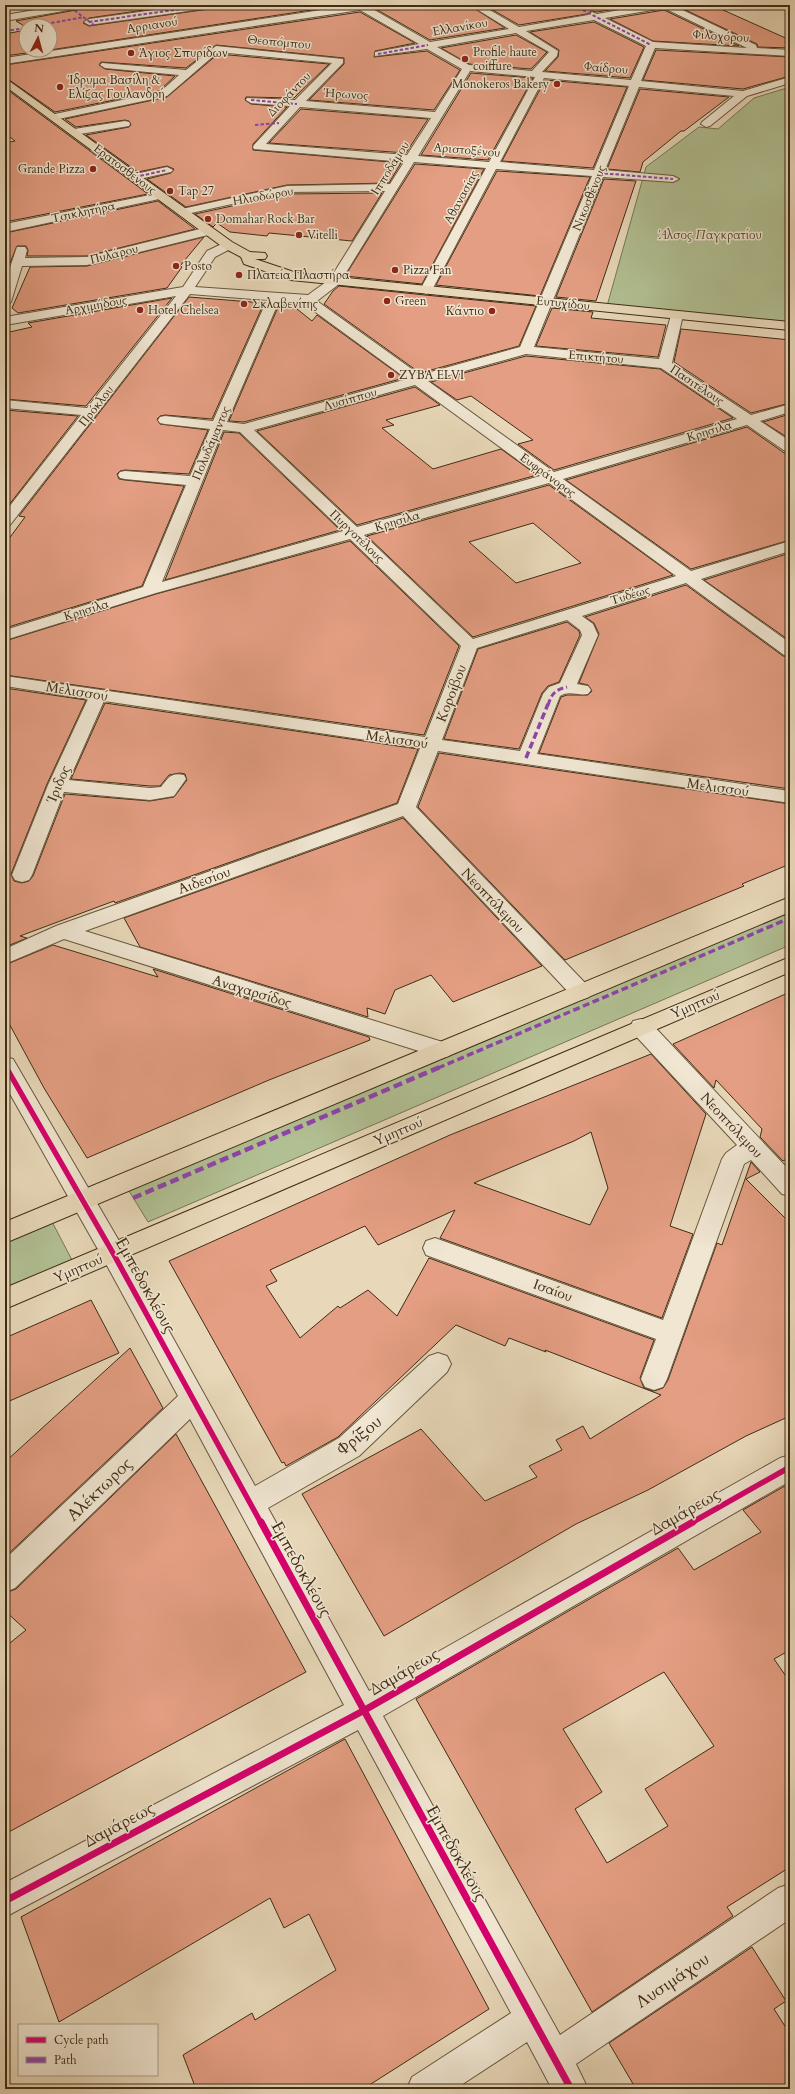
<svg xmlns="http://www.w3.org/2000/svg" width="795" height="2094" font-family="Cardo,serif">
<rect width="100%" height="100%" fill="#e8d8b9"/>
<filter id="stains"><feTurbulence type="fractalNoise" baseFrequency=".005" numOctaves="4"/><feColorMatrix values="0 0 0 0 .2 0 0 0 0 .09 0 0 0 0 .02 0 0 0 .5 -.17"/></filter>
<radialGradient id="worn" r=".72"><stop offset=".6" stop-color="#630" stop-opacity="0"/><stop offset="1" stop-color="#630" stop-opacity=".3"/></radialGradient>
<!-- green -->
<g fill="#b1c093" stroke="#787654">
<path d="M790,87V323L607,306L646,167L699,127L718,129L754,98Z"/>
<path d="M790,905V945L148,1222L126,1186Z"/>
<path d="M49,1216L72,1260L5,1289V1234Z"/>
</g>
<!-- building -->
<g fill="#e49e83" stroke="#3f2c14" fill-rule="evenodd">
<path d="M18,5H56L25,10Z"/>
<path d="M87,5H179L89,18L83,23L89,26L209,9L215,5H344L50,50V26L26,27L16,21L81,9Z"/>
<path d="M379,5H469L505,28L430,40L374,8Z"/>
<path d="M484,5H639L597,12L591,11L587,14L519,25Z"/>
<path d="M675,5H712L790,40V48L758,47L757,44Z"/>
<path d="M664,10L739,46L653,41L610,19Z"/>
<path d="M360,12L415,43L375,51L374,57L427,51L460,70L434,110L309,100L344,64V58L216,45L186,68L101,62L99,65L105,69L175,76L159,91L55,112L5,77V65Z"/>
<path d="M594,22L644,47L630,78L545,71L558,57L559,50L530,32Z"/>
<path d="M26,30V50H48L5,56V34Z"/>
<path d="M516,35L547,52L531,69L469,64L441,48Z"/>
<path d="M656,50L790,57V76L743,89L643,80Z"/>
<path d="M218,54L329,64L294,98L246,97L245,100L251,104L287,107L253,144V150L401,163L389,183L287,185L186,207L147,179L171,173L174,169L167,166L138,172L86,135L129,127L131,125L129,121L125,120L76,127L65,119L167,97Z"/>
<path d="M471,73L533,78L488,160L421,155Z"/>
<path d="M545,80L627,87L593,168L502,161Z"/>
<path d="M5,88L148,194L5,222V143L15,141L5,133Z"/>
<path d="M640,89L729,97L684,131H681L643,162L640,172L607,169Z"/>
<path d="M301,109L428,119L406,153L269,143Z"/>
<path d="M415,164L484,169L422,284L345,276Z"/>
<path d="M497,171L590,177L540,296L436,285Z"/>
<path d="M604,179L636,181L596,301L556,297Z"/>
<path d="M382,193L352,241L269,233L267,236L230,232L217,223L213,227L195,214L287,194Z"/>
<path d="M158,201L195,229L87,256H27L28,250L26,246H17L10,263H5V233Z"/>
<path d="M204,237L180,266L182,267L167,288L18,313L12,308L30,267L87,266Z"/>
<path d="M339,286L425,295L536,306L519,346L420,373L324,304L333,291Z"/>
<path d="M189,297L264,303L212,419L165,415L160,416L157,419L160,424L208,430L189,474L125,470L120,471L117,474L119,479L125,480L184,486L142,586L5,628V544L25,517L19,516Z"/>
<path d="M172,298L86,406L5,399V333L32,327L28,323Z"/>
<path d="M279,305H292L312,321L317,315L404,378L244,422L229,421Z"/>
<path d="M552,308L593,312L591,318L666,325L658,357L536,346Z"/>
<path d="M681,329L790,340V403L751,413L674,362Z"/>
<path d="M526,356L660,369L733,418L554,470L518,444L533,440L471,396L457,400L431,382Z"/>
<path d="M415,387L440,405L386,420L394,425L382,428L433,469L501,449L537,475L357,525L257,431Z"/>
<path d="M5,410L78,416L5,510Z"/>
<path d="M790,414V439L763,422Z"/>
<path d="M747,427L790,457V540L691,569L566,480Z"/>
<path d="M224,432L239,433L340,530L165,580Z"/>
<path d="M549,485L673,575L473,637L367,536ZM533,523L581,563L516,583L469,542Z"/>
<path d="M350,541L459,646L424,735L5,675V641L156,594Z"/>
<path d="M790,553V641L704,580Z"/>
<path d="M686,585L783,656L790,657V789L539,753L561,697L567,695H588L592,691L588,685L579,683L599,634L594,623L585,617Z"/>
<path d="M567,622L579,631L580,635L559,682L548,686L542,693L519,749L444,739L478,649Z"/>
<path d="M5,688L86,700L47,784L11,874L14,881L22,883L29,881L33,876L65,794L150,801L174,797L187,780L185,774L180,773L169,775L160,786H150L71,779L105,703L418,749L397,803L115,903L114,901L20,936L27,938L5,947Z"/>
<path d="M439,753L790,804V864L742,884L744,886L565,960L418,807Z"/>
<path d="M403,818L542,966L453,1002L431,975L395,990L385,1014L367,1008L368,1017L140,947L124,918Z"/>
<path d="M53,945L158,977L153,969L369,1037L370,1040L269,1080L87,1158L44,1088L5,1016V965Z"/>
<path d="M790,992V1157L783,1161L760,1137L762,1129L716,1080L714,1088L673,1044Z"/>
<path d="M651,1054L706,1114L670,1226L693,1234L662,1318L440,1238L455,1210L378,1245L365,1226L270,1270L277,1281L266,1286L300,1338L338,1306L340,1308L368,1290L397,1316L429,1258L654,1340L640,1378L644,1388L654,1391L663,1388L668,1380L717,1243L722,1245L751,1162L760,1172L746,1179L790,1223V1416L746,1436L648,1490L576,1524L384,1636L302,1494L421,1429L485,1501L537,1477L529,1466L562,1450L556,1440L583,1426L590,1439L661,1395L545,1350L546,1352L509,1338L505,1346L456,1325L338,1437L286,1466L284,1462L282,1463L169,1261L450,1135ZM591,1132L608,1188L590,1225L474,1183L574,1141Z"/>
<path d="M91,1300L119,1353L5,1403V1338Z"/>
<path d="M130,1348L163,1408L5,1557V1462Z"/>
<path d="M176,1434L306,1672L5,1834V1647L26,1630L5,1611V1593L16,1589Z"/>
<path d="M790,1483V1650L774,1659L790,1682V1867L727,1907L733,1916L592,2012L416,1699L678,1548L694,1570L761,1532L743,1510ZM664,1672L714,1746L645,1789L668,1826L607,1863L575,1809L602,1792L563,1729Z"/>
<path d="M345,1739L489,2009L363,2089H196L183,2055L252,2013L255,2020L336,1970L309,1914L284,1928L270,1898L59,2022L21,1917Z"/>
<path d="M752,1947L786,2001L774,2009L790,2034V2089H636L609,2043Z"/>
</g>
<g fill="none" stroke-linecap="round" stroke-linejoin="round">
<defs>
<g id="minor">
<path d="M65,5H86L81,8L5,21V15Z"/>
<path d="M190,5H214L209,8L89,25L84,22L89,19Z"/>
<path d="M354,5H378L371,8L430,42L509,29L470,5H481L519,27L588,15L592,12L597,14L648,5H672L756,45L757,48L790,50V56L655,48L641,81L743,91L790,77V83L747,96L710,126L706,127L701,124L702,122L734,96L639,87L605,170L673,176L679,179L673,182L603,177L534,347L659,359L671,315L677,311L683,315L672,363L751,415L790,404V412L760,421L790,441V452L785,451L747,425L563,479L691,571L790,541V551L701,579L790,643V656L784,655L686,583L582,616L593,624L598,635L577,684L588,686L591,690L588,694C578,696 569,690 560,696L537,754L790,791V803L438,751L416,807L589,987L592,992L589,997L581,1000L573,997L403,816L85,931L449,1044L452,1050L449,1056L441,1058L64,939L5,964V949L56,926L398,804L420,748L104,701L69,780L150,788L161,787C168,778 171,772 184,775L186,779L174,796L150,800L64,792L32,875L29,880L22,882L15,880L12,875L48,785L88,699L5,686V676L425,737L461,646L350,539L156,593L5,640V630L143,587L186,485L125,479L120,478L118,475L120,472L125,471L190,476L210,429L165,424L160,423L158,420L160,417L165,416L213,421L267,300L190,294L10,525L5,527V512L81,415L5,408V400L87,408L176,296L5,325V317L183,287L207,251L228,241L234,245L232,248L215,257L195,287L308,295L330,279L385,191L287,192L182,215L176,212L182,209L287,186L390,184L404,162L254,149L253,147L254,145L290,106L251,103L246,100L247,98L295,100L332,63L218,52L167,96L54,120L49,117L50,115L160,92L179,75L105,68L100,65L102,63L186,70L216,46L343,59V63L306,101L435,112L462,69L427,49L375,56V52L419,44L360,10L5,64V58ZM664,8L747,48L653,42L605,18ZM594,20L646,46L631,80L542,72L557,56L558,51L526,31ZM516,33L549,52L532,71L469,65L437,47ZM470,71L535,77L489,162L418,156ZM544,78L629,86L594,170L500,162ZM300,107L431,118L407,155L266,144ZM414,162L486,168L420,290L426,294L432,290L496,169L592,176L520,347L420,375L317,301L339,284ZM279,301L303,303L407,379L244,424L227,422ZM526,354L661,368L737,419L554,472L428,381ZM415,385L540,476L357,527L254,430ZM223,430L240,432L343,531L162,582ZM549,483L676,576L473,639L364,535ZM567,620L580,630L582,635L560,683L549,687L543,694L520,751L442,740L477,648Z"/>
<path d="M125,121L129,122L130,124L129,126L74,135L69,132L74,129Z"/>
<path d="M167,167L173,170L171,172L135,180L129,177L131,175Z"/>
<path d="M160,193L166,196L164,198L5,232V224Z"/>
<path d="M208,227L214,231L212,234L87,265L22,266L11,302L5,306V282L17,247H25L27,250L25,258L87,257Z"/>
<path d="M641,1019L649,1021L790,1171V1196L782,1194L751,1160L744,1164L667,1379L663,1387L654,1390L645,1387L641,1379L656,1339L426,1255L423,1248L426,1241L435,1238L663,1320L722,1159L726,1153L737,1145L633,1033L630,1027L633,1021Z"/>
<path d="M5,1057L13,1059L122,1246L255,1486L339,1438L429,1356L438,1353L447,1356L451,1364L447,1372L359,1456L268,1508L369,1691L780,1458L790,1455V1481L383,1716L560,2035L778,1888L790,1884V1919L576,2064L588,2089H552L527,2042L455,2089H407L412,2077L511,2013L358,1730L5,1917V1883L344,1705L190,1419L15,1588L5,1592V1559L178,1396L104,1260L5,1085Z"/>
</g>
<g id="major">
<path d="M5,78L232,242L250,252L265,253L267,256L265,259H255L297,273L790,322V330L291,280L244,264L241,257L224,248L5,86Z"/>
<path d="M790,897V912L5,1243V1222Z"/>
<path d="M790,957V972L5,1309V1288Z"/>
</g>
</defs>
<!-- minor casing -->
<use href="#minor" stroke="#69573d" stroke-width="2"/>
<!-- major casing -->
<use href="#major" stroke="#3f2c14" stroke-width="2"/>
<!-- minor -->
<use href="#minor" fill="#f0e6d2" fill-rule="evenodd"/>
<!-- major -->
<use href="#major" fill="#e8d8b9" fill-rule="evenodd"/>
<!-- quiet-far3 -->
<g stroke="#8e44ad" stroke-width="2" stroke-dasharray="3.5 2" stroke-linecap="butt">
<path d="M573,5L651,45"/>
<path d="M70,7L95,26"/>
<path d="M89,22L209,5"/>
<path d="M35,26L84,17"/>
<path d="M5,31L26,28"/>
<path d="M378,54L428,45"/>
<path d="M251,100L297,104"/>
<path d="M255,125L279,123"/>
<path d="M599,173L673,179"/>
<path d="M135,177L167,170"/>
</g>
<!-- quiet-far2 -->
<path stroke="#8e44ad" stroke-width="3" stroke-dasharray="6 3" stroke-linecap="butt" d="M548,705C552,693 555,690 567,687"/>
<!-- quiet-far1 -->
<g stroke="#8e44ad" stroke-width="3.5" stroke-dasharray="7 3.5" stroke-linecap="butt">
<path d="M526,758L548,704"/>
<path d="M438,1068L790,918"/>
</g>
<!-- quiet -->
<path stroke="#8e44ad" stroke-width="4.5" stroke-dasharray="9 4.5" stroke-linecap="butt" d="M133,1198L440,1067"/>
<defs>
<path id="cycleway-far2" d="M5,1065L7,1068"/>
<g id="cycleway-far1">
<path d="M6,1067L113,1253L261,1523"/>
<path d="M691,1523L790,1467"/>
</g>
<g id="cycleway">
<path d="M261,1522L571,2089"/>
<path d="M5,1901L363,1711L693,1522"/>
</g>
</defs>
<!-- cycleway-far2 casing -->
<use href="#cycleway-far2" stroke="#f0e6d2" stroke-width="7"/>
<!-- cycleway-far1 casing -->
<use href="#cycleway-far1" stroke="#f0e6d2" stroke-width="8"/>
<!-- cycleway casing -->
<use href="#cycleway" stroke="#f0e6d2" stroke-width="10"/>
<!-- cycleway-far2 -->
<use href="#cycleway-far2" stroke="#d6006c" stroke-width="4.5"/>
<!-- cycleway-far1 -->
<use href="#cycleway-far1" stroke="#d6006c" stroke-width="5.5"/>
<!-- cycleway -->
<use href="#cycleway" stroke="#d6006c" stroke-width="7"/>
</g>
<!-- markers -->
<g fill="#8f2418" stroke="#f0e6d2" stroke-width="1.5">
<circle cx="131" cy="53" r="4"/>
<circle cx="465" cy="59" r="4"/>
<circle cx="557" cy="84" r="4"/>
<circle cx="60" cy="87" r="4"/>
<circle cx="93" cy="169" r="4"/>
<circle cx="170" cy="191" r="4"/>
<circle cx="208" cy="219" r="4"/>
<circle cx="299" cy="235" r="4"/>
<circle cx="176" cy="266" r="4"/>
<circle cx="395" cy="270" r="4"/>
<circle cx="239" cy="275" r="4"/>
<circle cx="387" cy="301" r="4"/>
<circle cx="244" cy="304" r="4"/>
<circle cx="140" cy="310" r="4"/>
<circle cx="492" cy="311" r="4"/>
<circle cx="391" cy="375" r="4"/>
</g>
<g text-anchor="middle" stroke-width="3" stroke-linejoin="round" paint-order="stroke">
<!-- far-street labels -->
<g font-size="12" fill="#3f2c14" stroke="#f0e6d2">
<text transform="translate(152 25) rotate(-9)" y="4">Αρριανού</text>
<text transform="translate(460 27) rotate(-10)" y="4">Ελλανίκου</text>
<text transform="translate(721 36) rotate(4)" y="4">Φιλοχόρου</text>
<text transform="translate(279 42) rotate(5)" y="4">Θεοπόμπου</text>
<text transform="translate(606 68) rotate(5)" y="4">Φαίδρου</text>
<text transform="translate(289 94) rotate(-46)" y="4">Διοφάντου</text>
<text transform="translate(346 94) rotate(4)" y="4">Ήρωνος</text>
<text transform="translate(467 150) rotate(5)" y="4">Αριστοξένου</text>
<text transform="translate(390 168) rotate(-58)" y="4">Ιπποδάμου</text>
<text transform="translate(125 169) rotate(37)" y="4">Ερατοσθένους</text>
<text transform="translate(263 196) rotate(-10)" y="4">Ηλιοδώρου</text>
<text transform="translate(461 197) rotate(-62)" y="4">Αθανασίας</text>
<text transform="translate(589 198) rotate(-68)" y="4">Νικοσθένους</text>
<text transform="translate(83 212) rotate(-12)" y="4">Τσικλητήρα</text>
<text transform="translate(114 254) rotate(-14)" y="4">Πυλάρου</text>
<text transform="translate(563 303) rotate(6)" y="4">Ευτυχίδου</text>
<text transform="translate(96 305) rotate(-10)" y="4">Αρχιμήδους</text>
<text transform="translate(596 357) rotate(5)" y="4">Επικτήτου</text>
<text transform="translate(697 385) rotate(34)" y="4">Πασιτέλους</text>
<text transform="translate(350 399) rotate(-16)" y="4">Λυσίππου</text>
<text transform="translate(96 406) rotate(-52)" y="4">Πρόκλου</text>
<text transform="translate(709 431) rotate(-17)" y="4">Κρησίλα</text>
<text transform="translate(211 443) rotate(-67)" y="4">Πολυδάμαντος</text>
<text transform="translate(548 475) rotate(36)" y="4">Ευφράνορος</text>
<text transform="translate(397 521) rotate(-16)" y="4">Κρησίλα</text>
<text transform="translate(357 536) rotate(44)" y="4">Πυργοτέλους</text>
<text transform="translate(630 595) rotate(-17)" y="4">Τυδέως</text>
<text transform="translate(86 610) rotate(-17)" y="4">Κρησίλα</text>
</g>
<!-- far-poi labels -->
<g font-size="12" fill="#3f2c14" stroke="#f0e6d2" text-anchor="start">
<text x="473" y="56">Profile haute<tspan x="473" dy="14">coiffure</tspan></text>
<text x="139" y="57">Άγιος Σπυρίδων</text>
<text x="68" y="84">Ίδρυμα Βασίλη &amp;<tspan x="68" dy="14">Ελίζας Γουλανδρή</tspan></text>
<text x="549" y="88" text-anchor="end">Monokeros Bakery</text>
<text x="85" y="173" text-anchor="end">Grande Pizza</text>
<text x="178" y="195">Tap 27</text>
<text x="216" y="223">Domahar Rock Bar</text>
<text x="307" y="239">Vitelli</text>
<text x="184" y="270">Posto</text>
<text x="403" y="274">Pizza Fan</text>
<text x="247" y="279">Πλατεία Πλαστήρα</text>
<text x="395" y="305">Green</text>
<text x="252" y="308">Σκλαβενίτης</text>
<text x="148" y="314">Hotel Chelsea</text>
<text x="484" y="315" text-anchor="end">Κάντιο</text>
<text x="399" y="379">ΖΥΒΑ ELVI</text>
</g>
<!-- far-park labels -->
<g font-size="12" font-style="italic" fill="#564a2d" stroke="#f0e6d2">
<text x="710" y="239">Άλσος Παγκρατίου</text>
</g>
<!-- street labels -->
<g font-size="14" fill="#3f2c14" stroke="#f0e6d2">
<text transform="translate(77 691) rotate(9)" y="5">Μελισσού</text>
<text transform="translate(451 693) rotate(-69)" y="5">Κοροίβου</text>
<text transform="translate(397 739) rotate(8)" y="5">Μελισσού</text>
<text transform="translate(58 784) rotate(-67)" y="5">Ίριδος</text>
<text transform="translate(718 787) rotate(8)" y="5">Μελισσού</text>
<text transform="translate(204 880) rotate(-20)" y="5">Αιδεσίου</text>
<text transform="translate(493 900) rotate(46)" y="5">Νεοπτόλεμου</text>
<text transform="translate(252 991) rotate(17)" y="5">Αναχαρσίδος</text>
<text transform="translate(695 1004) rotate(-23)" y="5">Υμηττού</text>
<text transform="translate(732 1125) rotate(47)" y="5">Νεοπτόλεμου</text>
<text transform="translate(398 1131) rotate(-23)" y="5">Υμηττού</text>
<text transform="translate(78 1268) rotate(-23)" y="5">Υμηττού</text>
<text transform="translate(553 1290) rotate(20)" y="5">Ισαίου</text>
</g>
<!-- near-street labels -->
<g font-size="17" fill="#3f2c14" stroke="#f0e6d2">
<text transform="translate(146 1285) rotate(61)" y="6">Εμπεδοκλέους</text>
<text transform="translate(359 1435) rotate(-39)" y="6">Φρίξου</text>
<text transform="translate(99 1489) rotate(-44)" y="6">Αλέκτωρος</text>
<text transform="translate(685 1511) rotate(-30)" y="6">Δαμάρεως</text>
<text transform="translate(302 1569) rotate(61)" y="6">Εμπεδοκλέους</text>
<text transform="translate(404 1671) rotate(-30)" y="6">Δαμάρεως</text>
<text transform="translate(119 1824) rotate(-28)" y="6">Δαμάρεως</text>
<text transform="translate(457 1853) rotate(61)" y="6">Εμπεδοκλέους</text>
<text transform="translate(672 1980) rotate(-34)" y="6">Λυσιμάχου</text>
</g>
</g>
<!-- margin -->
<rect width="795" height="2094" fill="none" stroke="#e8d8b9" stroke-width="20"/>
<rect x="6" y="6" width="783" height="2082" fill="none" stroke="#3f2c14" stroke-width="2"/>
<rect x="10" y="10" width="775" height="2074" fill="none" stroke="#3f2c14"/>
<!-- legend -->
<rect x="18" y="2024" width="140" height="52" fill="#f0e6d2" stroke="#a99c86"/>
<rect x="26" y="2037" width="20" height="6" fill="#d6006c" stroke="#a99c86"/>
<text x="54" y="2044" font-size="12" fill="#3f2c14">Cycle path</text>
<rect x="26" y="2057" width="20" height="6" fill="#8e44ad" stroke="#a99c86"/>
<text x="54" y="2064" font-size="12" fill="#3f2c14">Path</text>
<!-- north arrow -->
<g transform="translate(38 38) rotate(6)"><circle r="19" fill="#f0e6d2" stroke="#a99c86"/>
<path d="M0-3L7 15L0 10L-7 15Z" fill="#8f2418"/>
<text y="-6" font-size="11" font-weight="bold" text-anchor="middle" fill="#3f2c14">N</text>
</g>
<rect width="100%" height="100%" filter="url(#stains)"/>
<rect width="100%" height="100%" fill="url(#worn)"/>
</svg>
